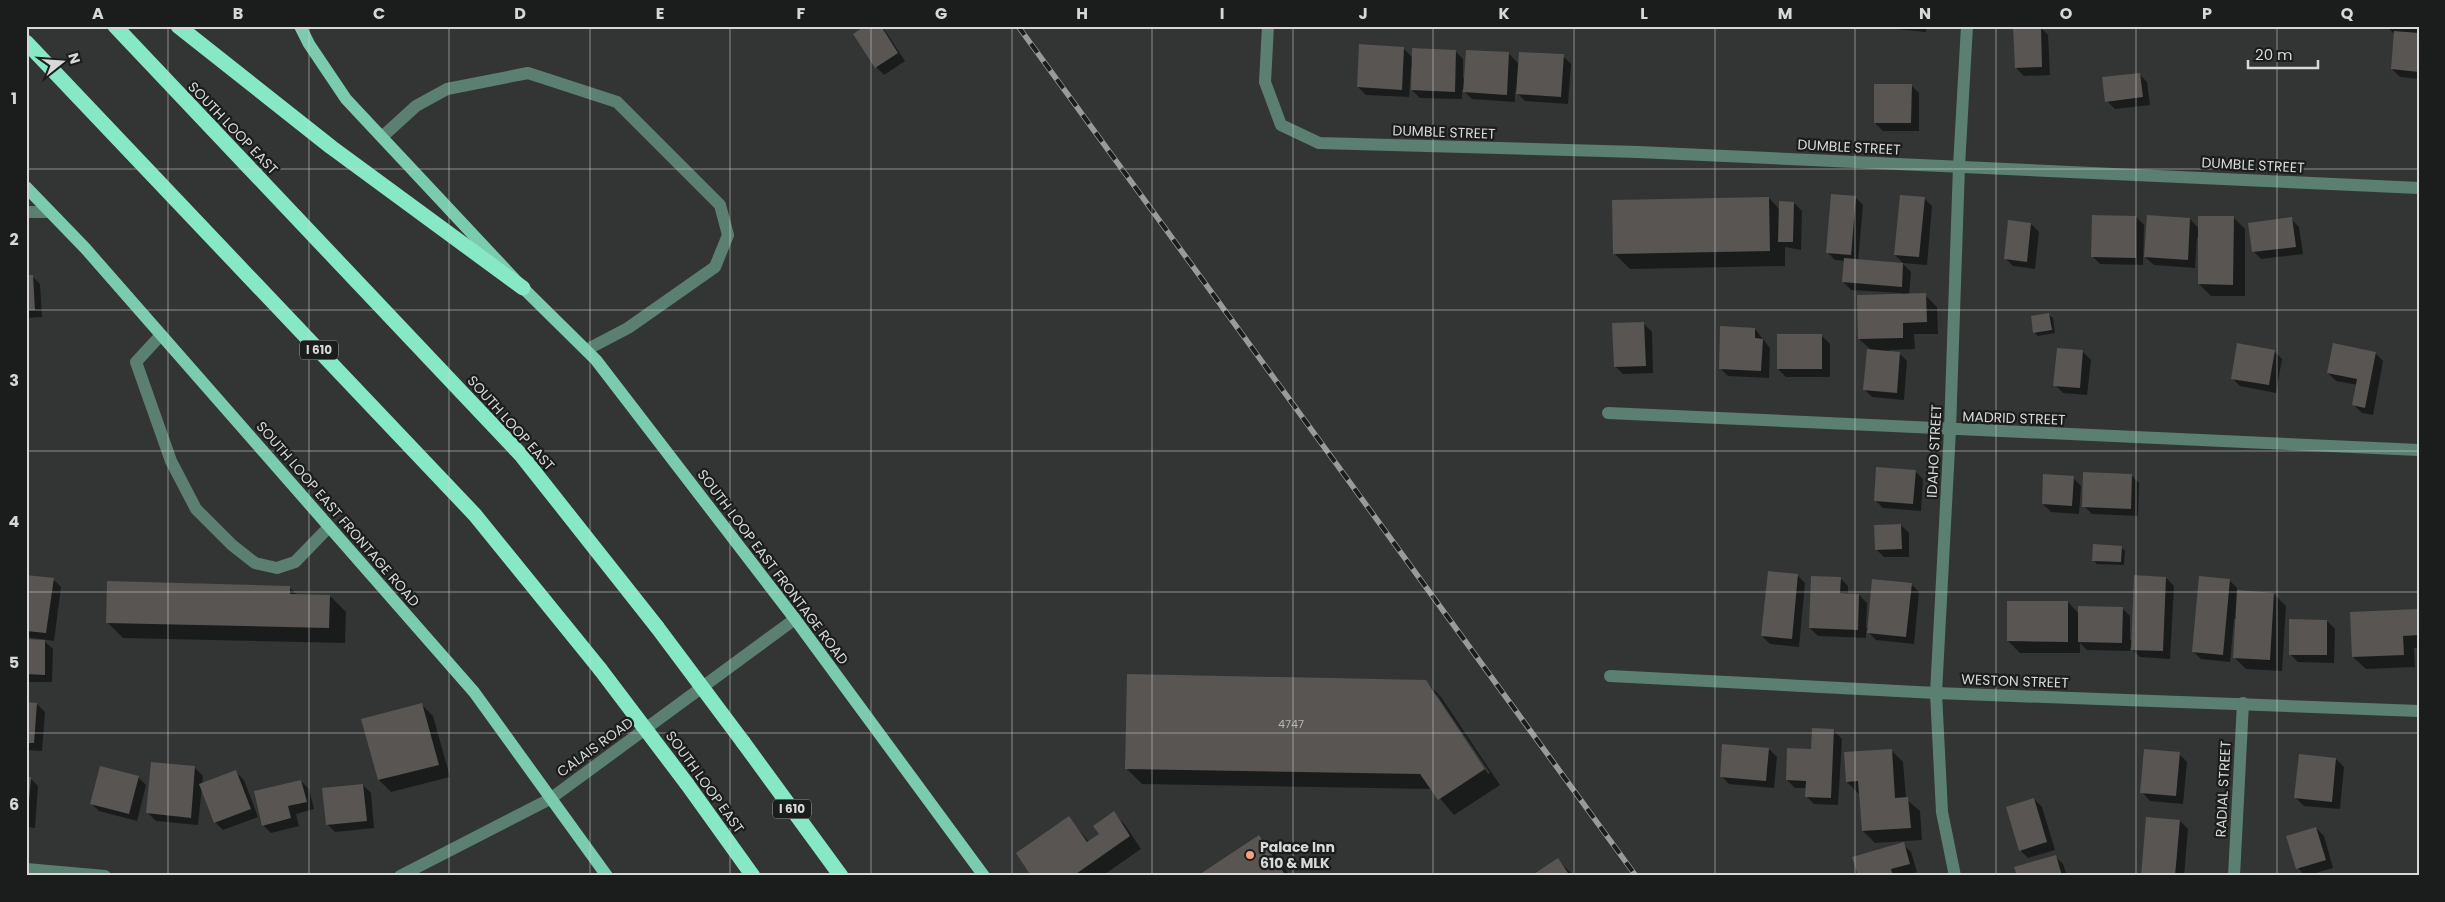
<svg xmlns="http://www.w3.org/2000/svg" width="2445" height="902" font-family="Poppins,sans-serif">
<rect width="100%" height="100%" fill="#323534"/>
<!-- shadow -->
<g fill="#0007" fill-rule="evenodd">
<path d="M867,26H882L905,61L884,75L876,67Z"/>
<path d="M1893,26H1926V32L1896,29Z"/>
<path d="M2385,26H2419V79L2400,77L2392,69L2395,34Z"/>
<path d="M2040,27L2048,35L2050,75L2024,76L2016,68Z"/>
<path d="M1403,48L1413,58L1455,51L1463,59V79L1509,54L1519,64L1563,56L1571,64L1568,104L1525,101L1515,91V102L1472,99L1462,89V99L1420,98L1412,90L1413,68H1411L1409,97L1366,95L1358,87Z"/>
<path d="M2139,74L2147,82L2150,105L2115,109L2107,101Z"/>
<path d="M1911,85L1919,93V131H1883L1875,123Z"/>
<path d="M1855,197L1863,205L1858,261L1903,264L1911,272L1909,295H1925L1937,307L1938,334H1914L1915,349L1889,350V352L1899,353L1907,361L1904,400L1872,397L1864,389L1871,350L1859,339L1902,293L1851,290L1843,282L1845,261L1835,260L1827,252Z"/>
<path d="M1769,198L1780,210L1794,203L1802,211L1801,250L1785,247V266L1630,269L1614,253Z"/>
<path d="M1924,198L1932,206L1927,265L1903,263L1895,255Z"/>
<path d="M2136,217L2144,225L2143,265L2100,264L2092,256Z"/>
<path d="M2233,217L2245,229V296H2211L2199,284V237H2197L2195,268L2154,265L2144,256L2190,219L2199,229Z"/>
<path d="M2291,219L2299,227L2303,254L2261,259L2253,251Z"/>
<path d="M2031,224L2039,232L2035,269L2013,266L2005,258Z"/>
<path d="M26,276H32L40,284L42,317L26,318Z"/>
<path d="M2049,315L2053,318L2055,333L2038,336L2034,332Z"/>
<path d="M1644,324L1652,332L1653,373L1623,374L1615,366Z"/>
<path d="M1755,329L1770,348L1769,378L1728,376L1720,368Z"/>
<path d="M1822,336L1830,344V377H1786L1778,369Z"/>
<path d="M2274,351L2282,359L2276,393L2240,386L2232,378Z"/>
<path d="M2083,352L2091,360L2087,395L2063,393L2055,385Z"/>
<path d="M2375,353L2383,361L2373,415L2362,413L2354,405L2358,385L2336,381L2328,373Z"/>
<path d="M1915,471L1923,479L1921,511L1883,508L1875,500Z"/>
<path d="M2131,475L2139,483L2138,516L2092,514L2084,506Z"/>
<path d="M2073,478L2081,486L2079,514L2051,512L2043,504Z"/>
<path d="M1901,525L1909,533V557H1884L1876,549Z"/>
<path d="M2121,547L2125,551L2124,565L2097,564L2093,560Z"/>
<path d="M1797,575L1805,583L1799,647L1770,644L1762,636Z"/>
<path d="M26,576L53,579L61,587L54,641L26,637Z"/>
<path d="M1840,578L1848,586V594L1859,595L1867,603L1866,629L1911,584L1919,592L1914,644L1876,640L1866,630V638L1818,636L1810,628Z"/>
<path d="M2166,578L2174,586L2170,659L2140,657L2130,647V651L2087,650L2080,643V653H2020L2008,641L2068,602L2079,614L2122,608L2130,616V640H2132Z"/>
<path d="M2229,580L2237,588V592L2274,594L2286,606L2282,671L2246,669L2234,657L2236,619H2234L2230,662L2201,659L2193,651Z"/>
<path d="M289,587L298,596H330L346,612L345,643L123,638L107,622Z"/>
<path d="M2418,610L2419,647L2414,648L2415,667L2366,669L2353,657Z"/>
<path d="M2327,621L2335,629L2334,663L2298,662L2290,654Z"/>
<path d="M43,640L53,649L52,682H26V641Z"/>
<path d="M1425,681L1441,697L1500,785L1454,815L1432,789L1142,784L1126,768ZM1434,695H1437L1490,773L1488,774Z"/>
<path d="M26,703L37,704L45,712L42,751L26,750Z"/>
<path d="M421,704L433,716L450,777L391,792L379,780Z"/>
<path d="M1834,731L1842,739L1838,805L1814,804L1806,796L1807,788H1795L1787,780L1812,750Z"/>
<path d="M1769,749L1777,757L1774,788L1729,784L1721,776Z"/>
<path d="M1891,750L1903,762L1906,799L1920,811L1922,840L1875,843L1863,831L1859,794L1847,782Z"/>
<path d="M2179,754L2187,762L2183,804L2150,801L2142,792Z"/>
<path d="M2336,759L2344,767L2340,809L2304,806L2296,798Z"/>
<path d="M195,768L203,776L202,785L236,772L244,780L258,817L223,830L215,822L202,787L198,825L156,821L148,813Z"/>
<path d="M138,777L146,785L137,821L99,811L91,803Z"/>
<path d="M26,778H30L38,786L35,828L26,827Z"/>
<path d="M301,781L309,789L314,809L296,814L299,826L271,833L263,825Z"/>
<path d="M363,785L371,793L374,828L335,832L327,824Z"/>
<path d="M2034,799L2042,807L2055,850L2028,858L2020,850Z"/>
<path d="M1113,813L1125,825L1141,849L1102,876H1032L1069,818L1089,842L1100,835Z"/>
<path d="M2148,818L2180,821L2188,829L2184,876H2143Z"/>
<path d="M2316,828L2324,836L2333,868L2305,876L2298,868Z"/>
<path d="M1259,836L1274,852L1290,876H1200Z"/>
<path d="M1903,844L1911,852L1917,872L1904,876H1859Z"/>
<path d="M2055,856L2063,864L2067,876H2018Z"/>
<path d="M1558,860L1574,876H1534Z"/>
</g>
<!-- building -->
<g fill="#585553">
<path d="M865,26H881L898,53L875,68L853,34Z"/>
<path d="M2041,26L2042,67L2015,68L2013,27Z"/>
<path d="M2394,31L2419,33V72L2391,69Z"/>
<path d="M1359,44L1404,47L1402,90L1357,87Z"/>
<path d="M1412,48L1456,50L1455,92L1411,90Z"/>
<path d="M1466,50L1509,52L1507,95L1463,92Z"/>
<path d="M1519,52L1564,54L1561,97L1516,94Z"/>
<path d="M2140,73L2143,97L2105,102L2102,77Z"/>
<path d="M1874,84H1912L1911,123H1874Z"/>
<path d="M1831,194L1856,196L1851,255L1826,253Z"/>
<path d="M1900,195L1925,197L1919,257L1894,255Z"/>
<path d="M1769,197L1770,251L1613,254L1612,200Z"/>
<path d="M1779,201L1794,202L1793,242H1778Z"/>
<path d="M2092,215L2136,216V258L2091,257Z"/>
<path d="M2147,215L2190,218L2188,260L2144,257Z"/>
<path d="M2198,216H2234L2233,285L2198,284Z"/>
<path d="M2292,217L2296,247L2252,252L2248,223Z"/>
<path d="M2008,220L2031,223L2027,262L2004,259Z"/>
<path d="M1844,258L1903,263L1902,287L1842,282Z"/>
<path d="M26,275H33L35,310H26Z"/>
<path d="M1926,293L1927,322L1903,323V338L1858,339L1857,295Z"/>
<path d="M2049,313L2052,330L2033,333L2031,316Z"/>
<path d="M1644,322L1646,366L1614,367L1612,323Z"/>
<path d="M1720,326L1755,328V338L1763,339L1761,371L1719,369Z"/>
<rect x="1777" y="334" width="45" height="35"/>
<path d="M2237,343L2275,350L2269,385L2231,379Z"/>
<path d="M2333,343L2376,352L2365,408L2352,405L2357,379L2327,373Z"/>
<path d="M2057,348L2083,350L2080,388L2053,386Z"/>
<path d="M1867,349L1900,352L1897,393L1863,390Z"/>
<path d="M1876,467L1916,470L1913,504L1874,501Z"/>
<path d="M2083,472L2132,474L2131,509L2082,507Z"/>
<path d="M2043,474L2074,476L2072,506L2042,504Z"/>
<path d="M1901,524L1902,549L1875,550L1874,525Z"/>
<path d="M2093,544L2122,546L2121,562L2092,561Z"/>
<path d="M1768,571L1798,574L1792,639L1761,636Z"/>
<path d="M26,575L54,578L46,633L26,631Z"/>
<path d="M2134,575L2166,577L2163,651L2131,650Z"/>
<path d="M1811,576L1841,577L1840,593L1859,594L1858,630L1809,628Z"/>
<path d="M2199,576L2230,579L2223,655L2192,652Z"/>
<path d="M1872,579L1912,583L1906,637L1867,633Z"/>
<path d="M107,581L290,586V594L330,595L329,628L106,623Z"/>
<path d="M2237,590L2274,593L2270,660L2233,658Z"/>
<path d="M2007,601H2068V642L2007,641Z"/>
<path d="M2078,606L2123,607L2122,643L2078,642Z"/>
<path d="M2418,609L2419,635L2403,636L2404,655L2352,657L2350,612Z"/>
<path d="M2289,619L2327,620V655H2289Z"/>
<path d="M26,639L45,640V675L26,674Z"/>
<path d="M1127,674L1426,680L1485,769L1438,800L1420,774L1125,769Z"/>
<path d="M26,702L37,703L34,743H26Z"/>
<path d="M422,703L439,765L378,780L361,719Z"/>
<path d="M1812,728L1834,729L1831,798L1805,797L1806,781L1786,780L1787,748L1811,749Z"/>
<path d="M1722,744L1769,748L1766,781L1720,777Z"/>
<path d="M1892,749L1895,798L1908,797L1911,828L1862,831L1858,781L1846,782L1844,752Z"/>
<path d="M2144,749L2180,752L2176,796L2140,793Z"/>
<path d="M2299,754L2336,758L2332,802L2294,798Z"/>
<path d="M151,762L195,766L191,818L146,813Z"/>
<path d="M100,766L139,776L129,814L90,804Z"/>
<path d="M236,770L251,809L214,823L199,784Z"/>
<path d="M26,777H31L28,813H26Z"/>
<path d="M301,780L307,802L288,806L291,818L262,826L254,791Z"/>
<path d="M363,784L367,821L326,825L322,788Z"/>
<path d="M2034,798L2047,842L2019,851L2006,807Z"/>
<path d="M1114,811L1130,836L1073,876H1031L1016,853L1069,816L1087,842L1099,834L1093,826Z"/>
<path d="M2146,817L2180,820L2175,876H2141Z"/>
<path d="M2316,827L2326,860L2296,869L2286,836Z"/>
<path d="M1259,835L1286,876H1197Z"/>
<path d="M1904,842L1910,864L1891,869L1893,876H1858L1852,857Z"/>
<path d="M2056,855L2062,876H2017L2014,867Z"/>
<path d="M1558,858L1570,876H1531Z"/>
</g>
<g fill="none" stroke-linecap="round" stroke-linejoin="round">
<!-- minor -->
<g stroke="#5b8072" stroke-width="12">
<path d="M1268,26L1265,82L1281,125L1319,143L1638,152L2419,188"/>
<path d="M382,137L416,106L447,89L528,73L617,102L720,205L728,235L715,267L628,328L586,350"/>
<path d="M26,212H50"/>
<path d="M161,335L136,362L171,461L196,509L232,545L255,563L277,568L295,562L329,527"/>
<path d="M1608,413L2419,450"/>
<path d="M1610,676L1936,693L2419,711"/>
<path d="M26,869L105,876"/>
<path d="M400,876L550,799L795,619"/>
<path d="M1955,876L1942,812L1936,693L1950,430L1959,166L1967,26"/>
<path d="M2234,876L2243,703"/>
</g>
<!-- major -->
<g stroke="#7bcbaf" stroke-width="12">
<path d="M300,26L309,44L346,99L523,288L596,360L795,619L984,876"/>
<path d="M26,187L85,248L474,692L607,876"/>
</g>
<!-- highway -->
<g stroke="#87e8c6" stroke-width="15">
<path d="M115,26L521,455L657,627"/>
<path d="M178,26L331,147L523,288"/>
<path d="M26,42L475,515L600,669"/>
<path d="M743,742L841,876"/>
<path d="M687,784L753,876"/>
</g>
<defs>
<path id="rail" d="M1018,26L1636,876"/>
</defs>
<!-- rail casing -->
<use href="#rail" stroke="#989b9a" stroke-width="5.5"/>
<!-- rail -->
<use href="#rail" stroke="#1b1c1c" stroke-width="4" stroke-dasharray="11" stroke-linecap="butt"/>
<!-- highway-bridge -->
<g stroke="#87e8c6" stroke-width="15">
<path d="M657,627L743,742"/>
<path d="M600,669L687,784"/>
</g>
</g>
<!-- grid -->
<path fill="none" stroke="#d7d9d8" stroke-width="1" stroke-opacity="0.55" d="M168,26V876M309,26V876M449,26V876M590,26V876M730,26V876M871,26V876M1012,26V876M1152,26V876M1293,26V876M1433,26V876M1574,26V876M1715,26V876M1855,26V876M1996,26V876M2136,26V876M2277,26V876M26,169H2419M26,310H2419M26,451H2419M26,592H2419M26,733H2419"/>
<!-- markers -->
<circle fill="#f2a080" stroke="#1b1c1c" stroke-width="2" cx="1250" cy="855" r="5"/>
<g text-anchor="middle" stroke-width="4.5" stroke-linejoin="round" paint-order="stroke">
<!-- number labels -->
<g font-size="11" fill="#b7b8b7">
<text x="1291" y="728">4747</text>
</g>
<!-- shield labels -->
<g fill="#1b1c1c" stroke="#9fa0a0" stroke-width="1">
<rect x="300" y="340.5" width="38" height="19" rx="4"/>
<rect x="773" y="799.5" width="38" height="19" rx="4"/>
</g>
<g font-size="12" font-weight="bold" fill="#d7d9d8">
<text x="319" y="354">I 610</text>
<text x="792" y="813">I 610</text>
</g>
<!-- street labels -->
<g font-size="14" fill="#d7d9d8" stroke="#1b1c1c">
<text transform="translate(233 128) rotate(46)" y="5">SOUTH LOOP EAST</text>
<text transform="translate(1444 132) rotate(2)" y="5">DUMBLE STREET</text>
<text transform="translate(1849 147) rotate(3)" y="5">DUMBLE STREET</text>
<text transform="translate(2253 165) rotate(3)" y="5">DUMBLE STREET</text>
<text transform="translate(2014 418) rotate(2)" y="5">MADRID STREET</text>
<text transform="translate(511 423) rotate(48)" y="5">SOUTH LOOP EAST</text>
<text transform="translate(1934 451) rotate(-87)" y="5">IDAHO STREET</text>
<text transform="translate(338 514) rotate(49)" y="5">SOUTH LOOP EAST FRONTAGE ROAD</text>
<text transform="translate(773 567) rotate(53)" y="5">SOUTH LOOP EAST FRONTAGE ROAD</text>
<text transform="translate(2015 681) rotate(2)" y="5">WESTON STREET</text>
<text transform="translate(595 747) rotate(-36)" y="5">CALAIS ROAD</text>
<text transform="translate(705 782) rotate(54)" y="5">SOUTH LOOP EAST</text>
<text transform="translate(2223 789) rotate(-87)" y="5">RADIAL STREET</text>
</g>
<!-- poi labels -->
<g font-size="14" font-weight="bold" fill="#d7d9d8" stroke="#1b1c1c" text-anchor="start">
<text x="1260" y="852">Palace Inn<tspan x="1260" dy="16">610 &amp; MLK</tspan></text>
</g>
</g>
<!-- border -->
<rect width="2445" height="902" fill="none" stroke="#1b1c1c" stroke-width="55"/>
<!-- north arrow -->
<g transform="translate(62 62) rotate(73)" stroke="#1b1c1c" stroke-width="4" paint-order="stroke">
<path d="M0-4L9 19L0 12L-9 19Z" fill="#d7d9d8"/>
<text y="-8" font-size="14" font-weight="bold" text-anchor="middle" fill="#d7d9d8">N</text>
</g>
<!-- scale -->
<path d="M2248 60v8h70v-8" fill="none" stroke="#d7d9d8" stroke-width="2.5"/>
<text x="2255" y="60" font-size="15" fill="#d7d9d8" stroke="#1b1c1c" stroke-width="4" paint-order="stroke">20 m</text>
<rect x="28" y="28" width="2390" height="846" fill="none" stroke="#d7d9d8" stroke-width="2"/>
<g font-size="16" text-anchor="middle" font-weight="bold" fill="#d7d9d8">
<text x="98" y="19">A</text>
<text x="238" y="19">B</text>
<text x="379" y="19">C</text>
<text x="520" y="19">D</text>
<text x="660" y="19">E</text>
<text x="801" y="19">F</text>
<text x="941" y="19">G</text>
<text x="1082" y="19">H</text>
<text x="1222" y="19">I</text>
<text x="1363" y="19">J</text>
<text x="1504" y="19">K</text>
<text x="1644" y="19">L</text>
<text x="1785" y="19">M</text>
<text x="1925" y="19">N</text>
<text x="2066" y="19">O</text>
<text x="2207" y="19">P</text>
<text x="2347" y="19">Q</text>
<text x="14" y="104">1</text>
<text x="14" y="245">2</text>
<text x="14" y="386">3</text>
<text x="14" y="527">4</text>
<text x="14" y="668">5</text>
<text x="14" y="810">6</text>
</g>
</svg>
